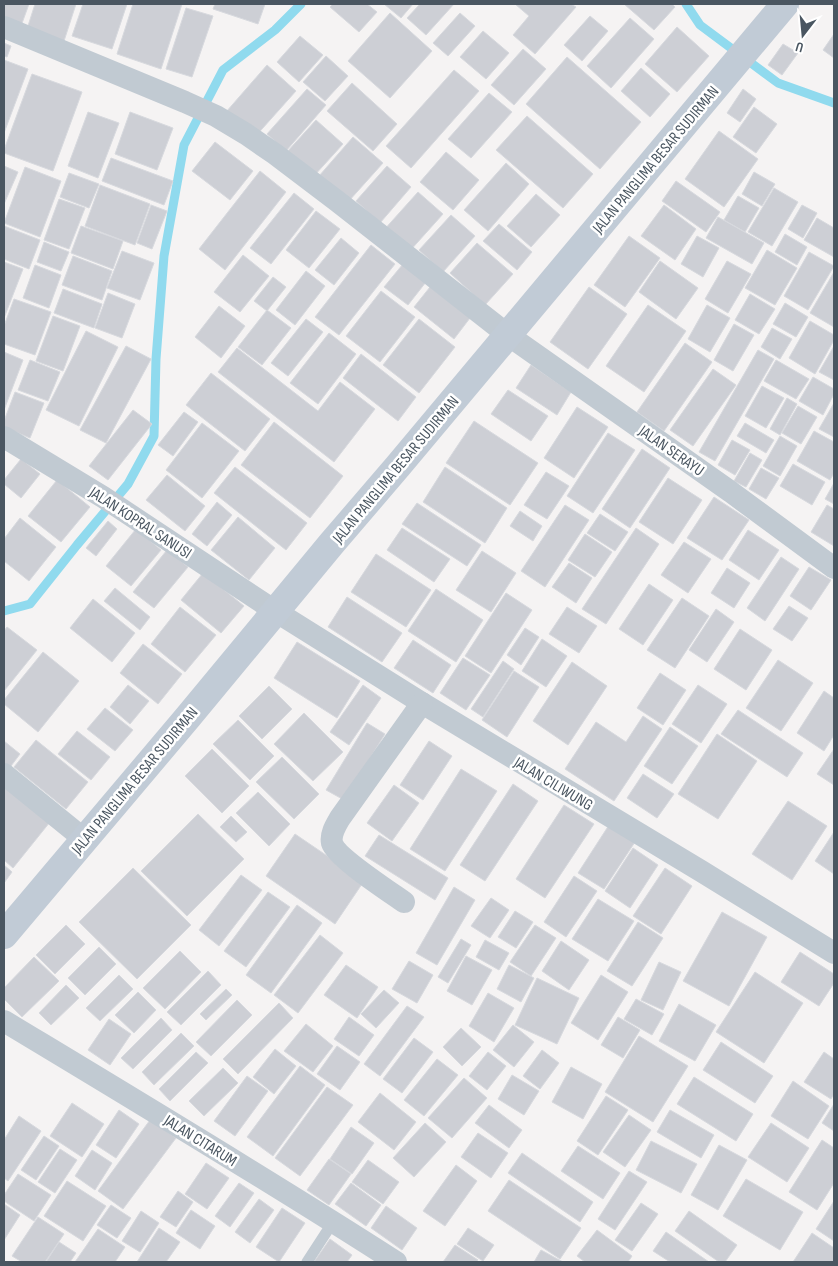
<svg xmlns="http://www.w3.org/2000/svg" width="838" height="1266" font-family="'Sofia Sans Condensed',sans-serif">
<rect width="100%" height="100%" fill="#f5f3f3"/>
<g fill="none" stroke-linecap="round" stroke-linejoin="round">
<!-- stream -->
<g stroke="#90daee" stroke-width="9">
<path d="M686,4L700,25L778,83L834,103"/>
<path d="M4,611L30,604L77,545L128,484L154,436L156,359L164,256L184,145L223,70L275,30L301,4"/>
</g>
</g>
<!-- building -->
<g fill="#cdcfd5" stroke="#d7d9de">
<path d="M4,4H29L21,26L4,20Z"/>
<path d="M35,4H76L64,41L27,29Z"/>
<path d="M83,4H127L112,49L72,36Z"/>
<path d="M133,4H182L161,69L117,54Z"/>
<path d="M215,4H265L258,24L213,9Z"/>
<path d="M333,4H367L377,12L359,32L330,7Z"/>
<path d="M384,4H413L401,18Z"/>
<path d="M420,4H454L426,35L407,18Z"/>
<path d="M515,4H571L576,7L535,54L513,35L529,16Z"/>
<path d="M624,4H672L675,7L654,30Z"/>
<path d="M186,8L213,16L192,77L166,69Z"/>
<path d="M390,13L432,51L390,98L348,61Z"/>
<path d="M460,13L475,26L448,56L433,43Z"/>
<path d="M590,16L608,31L582,61L564,45Z"/>
<path d="M630,18L654,39L611,88L587,66Z"/>
<path d="M677,27L709,56L677,92L645,64Z"/>
<path d="M483,31L509,53L486,79L460,57Z"/>
<path d="M834,34V58L823,50Z"/>
<path d="M300,36L323,55L299,82L277,62Z"/>
<path d="M4,43L11,46L7,57L4,56Z"/>
<path d="M783,44L798,53L782,75L768,65Z"/>
<path d="M523,49L546,69L514,105L491,85Z"/>
<path d="M326,56L348,76L325,101L303,82Z"/>
<path d="M567,57L641,122L600,169L526,104Z"/>
<path d="M4,60L28,69L4,133Z"/>
<path d="M267,65L296,91L254,138L226,112Z"/>
<path d="M641,68L670,94L650,117L621,91Z"/>
<path d="M454,70L479,91L411,168L386,146Z"/>
<path d="M32,74L82,92L53,171L4,153V150Z"/>
<path d="M352,83L397,124L373,151L327,111Z"/>
<path d="M307,89L326,105L286,151L267,134Z"/>
<path d="M743,89L756,99L740,122L727,113Z"/>
<path d="M489,93L512,112L471,158L448,139Z"/>
<path d="M754,107L777,124L756,153L733,137Z"/>
<path d="M88,112L119,123L98,178L68,166Z"/>
<path d="M130,112L173,128L157,170L115,154Z"/>
<path d="M527,116L593,174L563,208L496,150Z"/>
<path d="M316,120L343,144L313,177L286,153Z"/>
<path d="M719,131L758,159L724,207L685,179Z"/>
<path d="M353,137L383,163L348,202L319,176Z"/>
<path d="M215,142L253,171L230,200L192,171Z"/>
<path d="M446,152L479,180L453,210L420,182Z"/>
<path d="M111,158L173,181L164,205L102,181Z"/>
<path d="M506,163L529,184L488,231L464,210Z"/>
<path d="M4,166L18,172L4,204Z"/>
<path d="M387,166L411,187L380,223L356,201Z"/>
<path d="M25,167L61,181L40,237L4,223Z"/>
<path d="M260,171L286,192L225,270L199,249Z"/>
<path d="M754,172L775,184L762,206L742,194Z"/>
<path d="M69,173L99,184L89,208L60,197Z"/>
<path d="M676,181L720,212L706,232L662,201Z"/>
<path d="M100,185L150,204L135,245L85,226Z"/>
<path d="M774,188L798,202L772,246L748,232Z"/>
<path d="M418,192L443,214L408,253L383,231Z"/>
<path d="M294,193L314,209L271,264L250,248Z"/>
<path d="M536,194L560,215L531,247L507,226Z"/>
<path d="M738,196L759,208L745,232L724,220Z"/>
<path d="M59,199L85,208L69,249L44,240Z"/>
<path d="M151,205L167,211L152,249L137,243Z"/>
<path d="M664,205L696,229L675,260L641,236Z"/>
<path d="M802,205L817,213L803,238L788,229Z"/>
<path d="M316,211L340,229L309,268L286,250Z"/>
<path d="M451,215L475,236L443,272L419,250Z"/>
<path d="M718,217L764,243L752,264L706,238Z"/>
<path d="M817,218L834,228V257L804,240Z"/>
<path d="M499,224L532,252L517,270L483,241Z"/>
<path d="M4,226L40,240L29,269L4,259Z"/>
<path d="M81,226L123,241L113,269L71,253Z"/>
<path d="M785,234L807,247L797,265L775,252Z"/>
<path d="M629,236L660,258L625,307L594,285Z"/>
<path d="M697,236L719,248L703,277L681,264Z"/>
<path d="M341,238L359,253L334,285L315,270Z"/>
<path d="M44,242L69,252L61,271L37,262Z"/>
<path d="M477,243L513,274L485,305L450,273Z"/>
<path d="M371,245L395,264L339,335L315,317Z"/>
<path d="M767,250L797,268L775,305L745,288Z"/>
<path d="M122,251L154,263L140,300L107,288Z"/>
<path d="M809,252L834,266L808,310L784,296Z"/>
<path d="M243,255L269,276L240,312L214,292Z"/>
<path d="M73,256L112,271L102,300L62,285Z"/>
<path d="M660,261L698,288L676,319L639,292Z"/>
<path d="M727,261L751,274L728,313L705,299Z"/>
<path d="M4,262L23,269L4,318Z"/>
<path d="M403,264L426,282L408,305L384,287Z"/>
<path d="M35,265L61,275L49,308L23,298Z"/>
<path d="M306,271L325,286L295,325L276,310Z"/>
<path d="M834,272V327L810,313Z"/>
<path d="M273,277L286,287L267,311L254,301Z"/>
<path d="M430,287L470,318L454,339L414,307Z"/>
<path d="M589,287L627,314L588,369L550,342Z"/>
<path d="M63,289L102,304L94,328L54,313Z"/>
<path d="M381,291L415,317L380,362L346,336Z"/>
<path d="M108,293L135,304L122,338L95,328Z"/>
<path d="M750,294L775,309L759,334L735,320Z"/>
<path d="M14,299L51,312L35,355L4,344V326Z"/>
<path d="M785,303L808,317L796,337L773,324Z"/>
<path d="M648,305L686,331L644,392L606,366Z"/>
<path d="M707,305L730,318L710,352L688,339Z"/>
<path d="M219,306L245,326L221,358L195,337Z"/>
<path d="M267,310L291,328L262,365L238,347Z"/>
<path d="M53,316L80,326L63,371L36,361Z"/>
<path d="M306,319L323,332L288,376L271,363Z"/>
<path d="M419,319L455,347L419,393L383,365Z"/>
<path d="M810,321L834,335V340L815,374L789,358Z"/>
<path d="M734,324L754,335L733,371L714,360Z"/>
<path d="M772,328L792,339L780,359L761,347Z"/>
<path d="M86,331L118,347L79,426L46,410Z"/>
<path d="M329,333L356,354L318,404L290,383Z"/>
<path d="M685,343L712,362L664,431L637,412Z"/>
<path d="M126,346L151,359L106,443L80,430Z"/>
<path d="M834,346V380L819,372Z"/>
<path d="M237,348L318,411L340,382L375,409L334,462L218,372Z"/>
<path d="M758,350L774,359L715,461L699,452Z"/>
<path d="M4,352L23,360L4,410Z"/>
<path d="M361,354L416,397L398,421L343,378Z"/>
<path d="M30,360L60,372L48,401L18,390Z"/>
<path d="M776,360L809,379L796,399L764,381Z"/>
<path d="M531,365L571,392L557,415L516,388Z"/>
<path d="M713,369L736,385L693,446L670,430Z"/>
<path d="M211,373L270,419L245,451L186,405Z"/>
<path d="M813,377L834,389V394L823,415L799,401Z"/>
<path d="M762,386L784,398L766,428L745,416Z"/>
<path d="M508,390L548,416L531,441L491,414Z"/>
<path d="M15,392L44,403L30,438L4,427V421Z"/>
<path d="M787,398L797,404L780,435L770,429Z"/>
<path d="M834,403V437L819,429Z"/>
<path d="M798,406L817,417L801,444L782,433Z"/>
<path d="M577,407L608,427L574,478L544,458Z"/>
<path d="M133,410L152,424L108,480L89,466Z"/>
<path d="M184,412L198,422L173,456L158,445Z"/>
<path d="M474,421L538,463L510,505L446,463Z"/>
<path d="M274,422L343,476L310,518L241,465Z"/>
<path d="M202,423L239,451L202,498L166,470Z"/>
<path d="M745,423L774,440L766,453L737,436Z"/>
<path d="M814,431L834,442V473L830,480L797,461Z"/>
<path d="M608,433L635,450L593,513L567,496Z"/>
<path d="M780,436L797,446L780,476L763,466Z"/>
<path d="M732,440L750,450L735,475L718,465Z"/>
<path d="M642,449L670,468L630,528L602,509Z"/>
<path d="M750,453L762,460L746,487L734,481Z"/>
<path d="M21,459L40,474L21,498L4,484V480Z"/>
<path d="M793,464L825,482L812,505L780,486Z"/>
<path d="M235,467L307,523L286,550L214,493Z"/>
<path d="M445,467L507,508L485,543L423,502Z"/>
<path d="M761,468L779,478L766,499L749,489Z"/>
<path d="M546,472L569,486L547,519L524,505Z"/>
<path d="M167,475L205,506L185,531L146,500Z"/>
<path d="M668,478L702,500L673,544L639,522Z"/>
<path d="M57,480L90,507L61,542L28,516Z"/>
<path d="M834,483V504L825,499Z"/>
<path d="M714,497L749,520L722,560L687,538Z"/>
<path d="M217,502L232,515L207,546L192,534Z"/>
<path d="M417,503L481,545L467,566L402,524Z"/>
<path d="M565,505L589,520L545,587L521,571Z"/>
<path d="M827,505L834,509V546L811,532Z"/>
<path d="M520,511L542,526L533,541L510,526Z"/>
<path d="M600,514L628,532L615,551L587,533Z"/>
<path d="M238,517L275,548L249,580L211,550Z"/>
<path d="M20,518L56,547L29,581L4,561V539Z"/>
<path d="M108,521L117,529L96,556L86,548Z"/>
<path d="M402,528L450,559L434,582L387,550Z"/>
<path d="M636,528L659,544L606,624L582,609Z"/>
<path d="M136,529L161,550L131,586L106,566Z"/>
<path d="M748,530L779,550L759,580L729,560Z"/>
<path d="M585,534L612,552L595,577L568,560Z"/>
<path d="M684,542L711,559L688,593L661,575Z"/>
<path d="M167,550L188,567L154,608L133,592Z"/>
<path d="M482,551L516,573L491,612L456,590Z"/>
<path d="M376,554L431,590L406,627L351,592Z"/>
<path d="M781,557L799,569L765,621L747,608Z"/>
<path d="M569,563L592,578L576,603L552,587Z"/>
<path d="M809,567L831,580L811,610L790,596Z"/>
<path d="M727,568L750,583L734,608L711,593Z"/>
<path d="M203,573L244,606L221,633L181,600Z"/>
<path d="M649,584L673,600L643,645L619,629Z"/>
<path d="M115,588L150,617L140,630L104,601Z"/>
<path d="M436,589L483,620L456,662L408,631Z"/>
<path d="M506,593L532,610L491,673L465,656Z"/>
<path d="M347,597L402,633L382,662L328,627Z"/>
<path d="M682,598L709,616L675,668L647,650Z"/>
<path d="M93,599L135,633L112,662L70,628Z"/>
<path d="M789,606L808,618L792,641L773,629Z"/>
<path d="M180,607L216,635L185,672L151,644Z"/>
<path d="M567,607L597,626L579,653L549,634Z"/>
<path d="M716,609L734,622L707,662L689,650Z"/>
<path d="M7,627L37,650L4,691V631Z"/>
<path d="M525,628L539,637L521,665L507,655Z"/>
<path d="M740,629L772,650L746,690L714,669Z"/>
<path d="M542,639L567,656L546,687L522,671Z"/>
<path d="M413,640L451,665L433,693L394,668Z"/>
<path d="M297,642L360,681L337,718L274,678Z"/>
<path d="M143,644L182,674L158,704L120,673Z"/>
<path d="M43,652L79,681L38,732L4,704V700Z"/>
<path d="M463,658L490,675L466,710L440,693Z"/>
<path d="M778,660L813,683L781,731L746,708Z"/>
<path d="M503,661L514,669L483,717L471,709Z"/>
<path d="M572,662L607,686L568,745L533,721Z"/>
<path d="M514,671L539,687L507,737L482,720Z"/>
<path d="M660,673L686,690L663,725L637,708Z"/>
<path d="M128,685L149,701L130,724L110,707Z"/>
<path d="M363,685L381,698L349,745L330,732Z"/>
<path d="M698,685L727,704L701,743L672,724Z"/>
<path d="M269,686L292,709L262,739L239,716Z"/>
<path d="M824,691L834,698V735L824,751L797,733Z"/>
<path d="M105,708L133,730L115,751L87,729Z"/>
<path d="M738,710L803,753L787,777L721,734Z"/>
<path d="M304,713L343,752L313,781L274,744Z"/>
<path d="M643,716L662,729L614,801L565,769L596,722L626,742Z"/>
<path d="M238,720L274,756L250,780L213,744Z"/>
<path d="M367,723L385,734L344,800L326,790Z"/>
<path d="M670,727L698,746L672,784L644,766Z"/>
<path d="M77,731L110,757L91,780L58,754Z"/>
<path d="M717,734L757,761L718,819L678,794Z"/>
<path d="M36,740L88,782L66,809L14,767Z"/>
<path d="M4,741L20,754L8,770L4,766Z"/>
<path d="M429,741L452,756L423,800L400,785Z"/>
<path d="M212,749L249,786L222,813L185,776Z"/>
<path d="M834,749V785L817,774Z"/>
<path d="M282,757L319,794L294,819L256,782Z"/>
<path d="M461,769L497,791L445,871L410,849Z"/>
<path d="M643,774L674,794L657,818L627,798Z"/>
<path d="M4,783L54,817L13,868L4,860Z"/>
<path d="M513,784L538,801L485,881L460,865Z"/>
<path d="M394,785L419,803L392,841L367,823Z"/>
<path d="M258,792L290,824L269,846L236,813Z"/>
<path d="M788,801L827,826L792,880L752,854Z"/>
<path d="M564,805L594,824L545,898L516,879Z"/>
<path d="M198,814L244,859L187,916L141,871Z"/>
<path d="M231,816L247,832L236,842L220,827Z"/>
<path d="M609,825L635,842L604,889L578,873Z"/>
<path d="M834,832V874L815,861Z"/>
<path d="M295,834L364,881L335,924L266,876Z"/>
<path d="M379,835L448,878L435,900L365,856Z"/>
<path d="M633,848L658,865L630,908L605,891Z"/>
<path d="M4,865L12,872L4,883Z"/>
<path d="M133,868L191,925L137,979L79,922Z"/>
<path d="M665,868L692,886L661,934L633,916Z"/>
<path d="M241,875L262,890L219,946L199,930Z"/>
<path d="M574,876L597,891L566,937L544,922Z"/>
<path d="M454,887L475,900L437,965L416,953Z"/>
<path d="M268,892L290,907L246,967L224,951Z"/>
<path d="M491,898L509,910L490,938L471,926Z"/>
<path d="M598,899L634,921L608,961L572,939Z"/>
<path d="M297,905L322,923L271,993L246,975Z"/>
<path d="M515,911L533,922L516,948L498,937Z"/>
<path d="M722,912L767,937L729,1006L683,981Z"/>
<path d="M638,922L663,938L632,986L607,971Z"/>
<path d="M66,925L85,944L55,974L36,955Z"/>
<path d="M535,925L556,938L531,976L510,962Z"/>
<path d="M320,935L343,953L298,1013L274,995Z"/>
<path d="M461,939L471,945L448,983L438,977Z"/>
<path d="M485,940L509,953L499,970L476,957Z"/>
<path d="M561,941L589,960L569,990L542,971Z"/>
<path d="M99,947L116,964L85,995L68,978Z"/>
<path d="M180,951L201,972L165,1009L143,988Z"/>
<path d="M800,952L834,974V983L819,1006L781,982Z"/>
<path d="M466,956L492,970L472,1005L447,991Z"/>
<path d="M34,957L59,981L22,1017L4,999V988Z"/>
<path d="M409,961L433,975L417,1003L392,989Z"/>
<path d="M659,962L681,972L663,1010L641,1000Z"/>
<path d="M346,965L378,987L357,1018L324,995Z"/>
<path d="M509,965L534,978L521,1002L497,989Z"/>
<path d="M208,971L221,985L181,1025L167,1012Z"/>
<path d="M755,972L803,1003L764,1063L716,1032Z"/>
<path d="M119,975L133,989L100,1021L86,1008Z"/>
<path d="M601,975L628,992L598,1040L571,1023Z"/>
<path d="M537,978L579,998L557,1044L515,1025Z"/>
<path d="M66,985L79,998L51,1025L39,1013Z"/>
<path d="M226,989L232,995L206,1020L200,1014Z"/>
<path d="M384,990L399,1003L376,1028L361,1014Z"/>
<path d="M138,992L156,1010L134,1033L115,1015Z"/>
<path d="M488,993L514,1008L494,1042L469,1026Z"/>
<path d="M636,999L664,1014L652,1035L624,1019Z"/>
<path d="M237,1000L252,1015L211,1056L196,1042Z"/>
<path d="M279,1003L293,1018L238,1074L223,1059Z"/>
<path d="M679,1004L716,1025L695,1061L659,1041Z"/>
<path d="M407,1006L424,1017L380,1076L364,1064Z"/>
<path d="M349,1017L374,1035L359,1056L334,1039Z"/>
<path d="M618,1017L640,1030L623,1058L601,1045Z"/>
<path d="M161,1018L172,1030L133,1069L121,1058Z"/>
<path d="M109,1019L131,1034L110,1065L88,1050Z"/>
<path d="M306,1024L333,1046L313,1072L284,1051Z"/>
<path d="M513,1025L534,1042L514,1067L493,1050Z"/>
<path d="M461,1028L481,1047L462,1066L443,1047Z"/>
<path d="M181,1033L194,1046L154,1085L142,1072Z"/>
<path d="M639,1036L688,1066L653,1122L605,1092Z"/>
<path d="M414,1038L433,1052L402,1093L383,1079Z"/>
<path d="M721,1042L773,1076L755,1103L703,1070Z"/>
<path d="M337,1046L360,1062L340,1090L317,1074Z"/>
<path d="M275,1049L296,1066L274,1094L253,1077Z"/>
<path d="M542,1050L559,1063L540,1089L523,1076Z"/>
<path d="M196,1052L208,1063L170,1101L159,1089Z"/>
<path d="M488,1052L506,1066L487,1090L469,1076Z"/>
<path d="M824,1052L834,1059V1094L831,1099L804,1082Z"/>
<path d="M437,1059L458,1075L424,1116L404,1100Z"/>
<path d="M300,1066L325,1085L273,1156L247,1137Z"/>
<path d="M571,1067L602,1084L583,1119L552,1102Z"/>
<path d="M223,1068L238,1083L204,1116L189,1101Z"/>
<path d="M512,1075L539,1091L524,1115L498,1099Z"/>
<path d="M247,1076L268,1091L235,1136L214,1121Z"/>
<path d="M694,1077L753,1114L736,1141L677,1104Z"/>
<path d="M464,1078L487,1098L452,1138L428,1118Z"/>
<path d="M793,1081L829,1106L808,1139L771,1116Z"/>
<path d="M327,1087L353,1105L300,1176L275,1158Z"/>
<path d="M380,1093L416,1122L394,1150L358,1122Z"/>
<path d="M606,1096L628,1110L598,1155L577,1141Z"/>
<path d="M72,1103L104,1124L82,1157L50,1136Z"/>
<path d="M834,1104V1131L822,1123Z"/>
<path d="M489,1105L522,1130L509,1148L475,1123Z"/>
<path d="M119,1110L139,1124L116,1158L96,1145Z"/>
<path d="M670,1110L714,1135L701,1158L657,1132Z"/>
<path d="M629,1115L651,1130L625,1167L603,1152Z"/>
<path d="M19,1116L41,1131L8,1181L4,1178V1140Z"/>
<path d="M150,1120L176,1138L123,1209L98,1191Z"/>
<path d="M425,1123L446,1142L414,1177L393,1158Z"/>
<path d="M771,1123L809,1148L787,1182L748,1157Z"/>
<path d="M351,1127L374,1143L352,1174L330,1159Z"/>
<path d="M478,1133L508,1153L491,1178L461,1157Z"/>
<path d="M44,1136L59,1146L36,1180L21,1170Z"/>
<path d="M822,1140L834,1148V1183L817,1210L789,1192Z"/>
<path d="M651,1141L697,1164L681,1193L636,1170Z"/>
<path d="M719,1145L747,1160L718,1210L691,1195Z"/>
<path d="M578,1146L620,1173L603,1199L561,1171Z"/>
<path d="M60,1149L77,1160L55,1193L38,1182Z"/>
<path d="M92,1150L112,1163L95,1190L75,1176Z"/>
<path d="M522,1153L593,1202L580,1222L508,1173Z"/>
<path d="M329,1159L351,1174L329,1205L307,1190Z"/>
<path d="M368,1160L399,1182L383,1204L352,1182Z"/>
<path d="M206,1163L229,1178L207,1209L185,1194Z"/>
<path d="M456,1165L477,1181L445,1226L423,1211Z"/>
<path d="M629,1171L647,1182L615,1230L598,1219Z"/>
<path d="M18,1174L51,1195L34,1221L4,1201V1195Z"/>
<path d="M746,1179L803,1212L780,1250L723,1216Z"/>
<path d="M509,1180L581,1228L560,1259L488,1211Z"/>
<path d="M67,1181L106,1206L83,1241L44,1216Z"/>
<path d="M239,1183L254,1193L230,1227L215,1216Z"/>
<path d="M351,1183L381,1205L366,1226L335,1204Z"/>
<path d="M178,1191L193,1202L176,1227L160,1217Z"/>
<path d="M259,1199L274,1210L250,1243L235,1232Z"/>
<path d="M834,1201V1241L816,1229Z"/>
<path d="M641,1203L658,1214L632,1251L615,1240Z"/>
<path d="M4,1204L20,1215L4,1240Z"/>
<path d="M111,1205L131,1218L117,1238L97,1225Z"/>
<path d="M386,1206L417,1228L402,1250L371,1228Z"/>
<path d="M282,1208L305,1223L279,1262L256,1247Z"/>
<path d="M191,1210L215,1226L200,1249L176,1233Z"/>
<path d="M141,1211L159,1223L140,1252L122,1241Z"/>
<path d="M689,1211L737,1245L725,1262H719L675,1231Z"/>
<path d="M38,1217L64,1234L45,1262H22L12,1256Z"/>
<path d="M159,1228L180,1242L166,1262H137Z"/>
<path d="M468,1228L494,1245L483,1261L457,1244Z"/>
<path d="M98,1229L125,1247L115,1262H75Z"/>
<path d="M597,1230L632,1256L628,1262H585L577,1256Z"/>
<path d="M666,1232L709,1262H670L653,1251Z"/>
<path d="M812,1233L834,1248V1262H793Z"/>
<path d="M330,1239L352,1255L347,1262H314Z"/>
<path d="M59,1242L76,1253L70,1262H46Z"/>
<path d="M455,1245L478,1260L476,1262H443Z"/>
<path d="M541,1250L563,1262H534Z"/>
</g>
<g fill="none" stroke-linecap="round" stroke-linejoin="round">
<!-- lane -->
<path stroke="#c1cad2" stroke-width="11" d="M307,1262L333,1222"/>
<!-- street -->
<g stroke="#c1cad2" stroke-width="22">
<path d="M4,27L185,102L216,116L246,134L275,154L337,201L508,335L731,492L834,568"/>
<path d="M4,437L103,497L275,611L422,703L701,871L834,953"/>
<path d="M4,774L84,839"/>
<path d="M404,902C390,892 336,857 332,843C330,834 336,825 340,818L422,703"/>
<path d="M4,1021C135,1100 267,1179 396,1262"/>
</g>
<!-- secondary -->
<path stroke="#c1cbd6" stroke-width="28" d="M4,935L188,717L332,543L398,466L785,4"/>
</g>
<g text-anchor="middle" stroke-width="5" stroke-linejoin="round" paint-order="stroke">
<!-- street labels -->
<g font-size="16" fill="#4a5661" stroke="#fff">
<text transform="translate(655 159) rotate(-50)" y="6">JALAN PANGLIMA BESAR SUDIRMAN</text>
<text transform="translate(672 450) rotate(35)" y="6">JALAN SERAYU</text>
<text transform="translate(395 469) rotate(-50)" y="6">JALAN PANGLIMA BESAR SUDIRMAN</text>
<text transform="translate(141 522) rotate(33)" y="6">JALAN KOPRAL SANUSI</text>
<text transform="translate(134 780) rotate(-50)" y="6">JALAN PANGLIMA BESAR SUDIRMAN</text>
<text transform="translate(554 783) rotate(31)" y="6">JALAN CILIWUNG</text>
<text transform="translate(201 1140) rotate(32)" y="6">JALAN CITARUM</text>
</g>
</g>
<!-- border -->
<rect width="838" height="1266" fill="none" stroke="#4a5661" stroke-width="10"/>
<!-- north arrow -->
<g transform="translate(803 35) rotate(196)" stroke="#ffffff" stroke-width="4" paint-order="stroke">
<path d="M0-4L9 19L0 12L-9 19Z" fill="#4a5661"/>
<text y="-8" font-size="14" font-weight="bold" text-anchor="middle" fill="#4a5661">U</text>
</g>
</svg>
